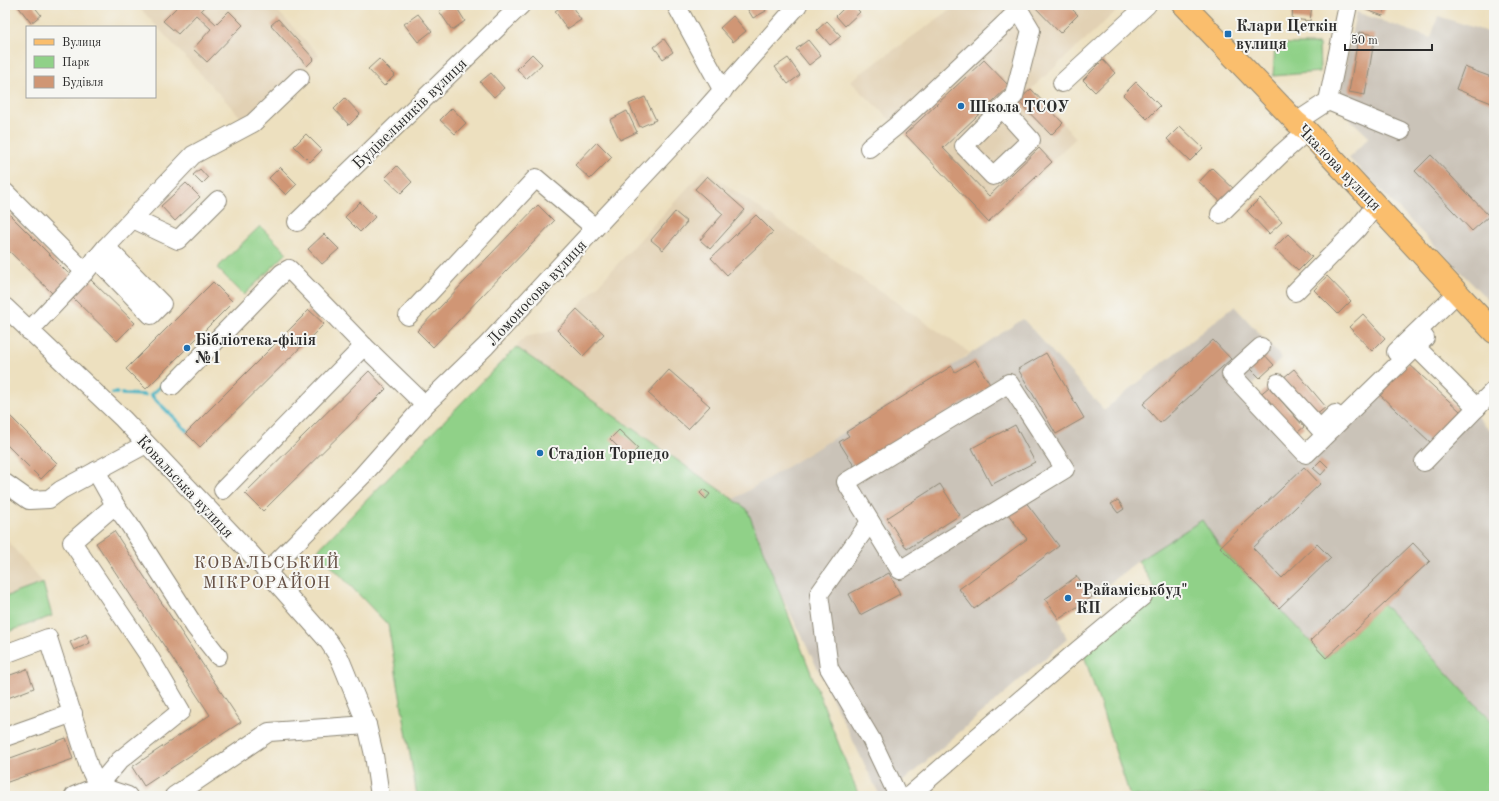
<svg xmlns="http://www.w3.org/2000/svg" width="1499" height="801" font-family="'Old Standard TT',serif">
<rect width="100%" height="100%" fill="#f6f6f2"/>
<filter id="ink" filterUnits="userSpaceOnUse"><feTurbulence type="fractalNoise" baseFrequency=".025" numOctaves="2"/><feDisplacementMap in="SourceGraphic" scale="8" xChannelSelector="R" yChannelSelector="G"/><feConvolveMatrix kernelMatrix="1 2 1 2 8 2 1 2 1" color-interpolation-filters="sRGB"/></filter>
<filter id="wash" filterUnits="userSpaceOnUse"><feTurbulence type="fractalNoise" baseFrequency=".012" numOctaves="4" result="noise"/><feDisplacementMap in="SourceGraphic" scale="16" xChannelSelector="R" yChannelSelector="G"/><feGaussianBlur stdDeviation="0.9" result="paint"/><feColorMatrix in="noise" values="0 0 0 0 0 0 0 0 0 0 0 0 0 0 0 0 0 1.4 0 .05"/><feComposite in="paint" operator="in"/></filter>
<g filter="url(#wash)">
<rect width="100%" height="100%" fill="#ede0bf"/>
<!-- built -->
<g fill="#e2d1b4">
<path d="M137,5H272L319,55L246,123Z"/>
<path d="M957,5H1123L1031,89L1076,138L988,222L905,134L850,81Z"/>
<path d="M704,170L970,353L952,366L846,432L734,499L516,347L525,337L557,330Z"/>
<path d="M5,538L43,583L5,597Z"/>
</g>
<!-- industrial -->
<g fill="#cac3b8">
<path d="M1356,12L1431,38L1438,16L1494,34V300L1490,302L1349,158L1369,137L1337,107Z"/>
<path d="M1234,306L1282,358L1250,387L1304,449L1408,363L1461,412H1473L1494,435V724L1383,604L1326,658L1220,547L1202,520L1138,561L1092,597L1077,576L1045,599L1059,619L1067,639L886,796H880L779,590L747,509L734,499L952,366L1023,319L1104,410Z"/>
</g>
<!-- green -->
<g fill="#90d188" stroke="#5e7e5a">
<path d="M1275,44H1319L1320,72L1273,76Z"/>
<path d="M260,226L287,253L244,295L217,268Z"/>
<path d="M516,347L747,509L859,796H417L388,625L317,551Z"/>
<path d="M1202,520L1220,547L1326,658L1383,604L1494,724V796H1130L1083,652L1157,592L1138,561Z"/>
<path d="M43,583L52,616L5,633V597Z"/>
</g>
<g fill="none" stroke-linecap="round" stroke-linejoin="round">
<!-- stream -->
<g stroke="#49b5c6" stroke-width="3.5">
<path d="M113,393H117"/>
<path d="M122,394L145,395"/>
<path d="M152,394L167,380"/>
<path d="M151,395L188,432"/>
</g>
</g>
<g id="blocks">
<!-- building -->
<g fill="#d09674">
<path d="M17,5H33L41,15L31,23Z"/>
<path d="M179,5H206L201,10L216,24L229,11L243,25L207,62L193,49L211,29L196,15L178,34L163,21Z"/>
<path d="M448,5H455L465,21L452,30L439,11Z"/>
<path d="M564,5H571L581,20L567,29L555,11Z"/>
<path d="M745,5H762L766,11L753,18Z"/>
<path d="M847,5H853L860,12L845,26L836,16Z"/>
<path d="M1033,5H1068L1078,15L1060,33Z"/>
<path d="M1293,5H1312L1310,21L1292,19Z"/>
<path d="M1365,5H1386L1383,16L1364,9Z"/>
<path d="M418,14L432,31L418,42L404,24Z"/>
<path d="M733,16L746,31L733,42L720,28Z"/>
<path d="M278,19L314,59L307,66L271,25Z"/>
<path d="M827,21L841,36L830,45L817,30Z"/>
<path d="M1359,32L1375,35L1365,95L1349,92Z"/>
<path d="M664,39L673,52L663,59L654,47Z"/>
<path d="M808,40L821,56L809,65L796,49Z"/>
<path d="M532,54L542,64L526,79L517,69Z"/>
<path d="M788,58L800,75L788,84L775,67Z"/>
<path d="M379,59L395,75L384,86L368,69Z"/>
<path d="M984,60L1009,86L943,148L989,196L1039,148L1052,162L988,222L905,134Z"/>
<path d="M1103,60L1115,73L1095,92L1083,80Z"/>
<path d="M1464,67L1494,78V104L1456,89Z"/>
<path d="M491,73L504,88L494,97L480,82Z"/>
<path d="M1136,82L1160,106L1147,119L1123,95Z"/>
<path d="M1031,89L1063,123L1051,135L1018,101Z"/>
<path d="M645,97L656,120L640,127L629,104Z"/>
<path d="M345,98L360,114L349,125L334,109Z"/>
<path d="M452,108L466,123L455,134L440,120Z"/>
<path d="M627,111L637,132L620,140L610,120Z"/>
<path d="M1180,126L1203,148L1190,161L1167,139Z"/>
<path d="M306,134L322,150L310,162L294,146Z"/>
<path d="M597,142L612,157L590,179L575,165Z"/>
<path d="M1431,155L1489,216L1472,231L1415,171Z"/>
<path d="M397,166L412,182L401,193L385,178Z"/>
<path d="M280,167L297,184L286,195L269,178Z"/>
<path d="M1212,168L1236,191L1223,204L1199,182Z"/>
<path d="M200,169L208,178L202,184L193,175Z"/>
<path d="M707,176L745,210L710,249L700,240L723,214L695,189Z"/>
<path d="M186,183L200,197L175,221L161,206Z"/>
<path d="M1260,198L1282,222L1269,234L1247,211Z"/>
<path d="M360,202L375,217L360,232L345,217Z"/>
<path d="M538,205L554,221L433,347L417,331Z"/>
<path d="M5,210L73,278L55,296L5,247Z"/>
<path d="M675,212L687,222L663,250L651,240Z"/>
<path d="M756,215L773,232L727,275L711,258Z"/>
<path d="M324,234L339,249L322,264L308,249Z"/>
<path d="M1288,234L1312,257L1298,271L1274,248Z"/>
<path d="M1327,276L1351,301L1338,314L1314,290Z"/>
<path d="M90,279L135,323L117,341L72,297Z"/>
<path d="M213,282L233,302L146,389L126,369Z"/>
<path d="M577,309L604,334L583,356L557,330Z"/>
<path d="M309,310L324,324L200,447L186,433Z"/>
<path d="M1363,314L1385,338L1372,351L1349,327Z"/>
<path d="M1213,340L1231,359L1160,423L1143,404Z"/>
<path d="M1262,352L1274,365L1260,378L1248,366Z"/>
<path d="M1046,353L1084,418L1056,434L1018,369Z"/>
<path d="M975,360L991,386L856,469L839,442L849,436L846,432L952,366L955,372Z"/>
<path d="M1408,363L1461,412L1431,443L1379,394Z"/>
<path d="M1294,369L1326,407L1315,416L1283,378Z"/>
<path d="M669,370L710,406L688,429L648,393Z"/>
<path d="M369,371L386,389L263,511L245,493Z"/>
<path d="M1269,387L1304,427L1293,436L1258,396Z"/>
<path d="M5,411L57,463L41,479L5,443Z"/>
<path d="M1015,425L1035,462L991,485L972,448Z"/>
<path d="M619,430L638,448L629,458L610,439Z"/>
<path d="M1321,460L1328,467L1321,475L1313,468Z"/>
<path d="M1304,467L1320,484L1253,548L1282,578L1317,544L1331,558L1279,608L1220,547Z"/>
<path d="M940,484L960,515L907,549L887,518Z"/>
<path d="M703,489L710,494L706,499L700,493Z"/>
<path d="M1118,500L1124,509L1118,513L1111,504Z"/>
<path d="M1025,501L1059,546L974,609L959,589L1027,539L1008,514Z"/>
<path d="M114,531L241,722L144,786L132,767L210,715L96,543Z"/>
<path d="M1413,543L1430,561L1326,658L1310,641Z"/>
<path d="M889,573L900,594L860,615L849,594Z"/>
<path d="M1077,576L1092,597L1059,619L1045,599Z"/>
<path d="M86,634L90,643L74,650L70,642Z"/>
<path d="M27,669L34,688L5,699V677Z"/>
<path d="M66,738L73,759L5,783V760Z"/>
</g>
</g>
</g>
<g filter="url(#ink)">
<use href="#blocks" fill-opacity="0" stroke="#8c8675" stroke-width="1"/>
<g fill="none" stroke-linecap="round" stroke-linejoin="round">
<defs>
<g id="minor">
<path d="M676,5L723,91"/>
<path d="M1062,83L1147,5"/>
<path d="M1328,101L1401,131"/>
<path d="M1002,108L1031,140L993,176L964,146L1014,96L1031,30L1019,10"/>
<path d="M1296,122L1328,101L1348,5"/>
<path d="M869,148L896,126L1019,10L1016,5"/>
<path d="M5,192L85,272"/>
<path d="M1220,214L1282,153L1307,131"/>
<path d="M133,219L178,240L218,200"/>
<path d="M297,222L521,5"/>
<path d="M96,258L151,315L162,304L106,247"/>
<path d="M1295,292L1357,229L1376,205"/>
<path d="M5,307L123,419L251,554L329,642L340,659L367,725L374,755L380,796"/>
<path d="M408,316L536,178L595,228"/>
<path d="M29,331L85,272L106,247L193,155L253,123L300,78"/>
<path d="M1425,338L1416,347L1477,408"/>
<path d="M1261,347L1231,374L1306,454L1416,347"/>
<path d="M1396,352L1457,293"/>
<path d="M1009,383L1065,469L900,570L846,482Z"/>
<path d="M1278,383L1320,429L1335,414"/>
<path d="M172,386L282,273L289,269L364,346L425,405"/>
<path d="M1424,462L1494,390"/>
<path d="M5,483L29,500L49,499L61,490L146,444"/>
<path d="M223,490L364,346"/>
<path d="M115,505L129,524L195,627L218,656"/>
<path d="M870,522L819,594L829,668L871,739L898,796"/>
<path d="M267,572L362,476L425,405L486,346L595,228L698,118L798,5"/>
<path d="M5,654L48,638L89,767L98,786L128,796"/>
<path d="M5,737L73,713"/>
<path d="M74,796L98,786L120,760L181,711L147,653L72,542L115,505L96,471"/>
<path d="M174,796L269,732L367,725"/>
<path d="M909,796L1078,650L1143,596"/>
</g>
<path id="major" d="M1184,5L1296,122L1307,131L1494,332"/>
</defs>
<!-- minor casing -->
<use href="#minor" stroke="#8c8675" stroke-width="20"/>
<!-- major casing -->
<use href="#major" stroke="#8c8675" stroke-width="24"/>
<!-- minor -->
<use href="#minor" stroke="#fff" stroke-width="18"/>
<!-- major -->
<use href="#major" stroke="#fabe6d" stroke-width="22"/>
</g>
</g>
<!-- markers -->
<g fill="#1f6fb2" stroke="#f6f6f2" stroke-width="1.5">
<rect x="1224" y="30" width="8" height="8" rx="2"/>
<circle cx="961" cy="106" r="4"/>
<circle cx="187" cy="348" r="4"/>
<circle cx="540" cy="453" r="4"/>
<circle cx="1068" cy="598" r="4"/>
</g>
<g text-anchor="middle" stroke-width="4" stroke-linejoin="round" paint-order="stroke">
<!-- poi labels -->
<g font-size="16" font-weight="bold" fill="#2b2b2b" stroke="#f6f6f2" text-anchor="start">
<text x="1236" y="31">Клари Цеткін<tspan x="1236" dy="18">вулиця</tspan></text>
<text x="969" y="112">Школа ТСОУ</text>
<text x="195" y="345">Бібліотека-філія<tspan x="195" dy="18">№1</tspan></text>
<text x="548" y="459">Стадіон Торпедо</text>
<text x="1076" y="595">"Райаміськбуд"<tspan x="1076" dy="18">КП</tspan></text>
</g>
<!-- street labels -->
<g font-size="16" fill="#2b2b2b" stroke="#f6f6f2">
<text transform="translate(409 113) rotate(-44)" y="6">Будівельників вулиця</text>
<text transform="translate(1340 167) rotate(46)" y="6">Чкалова вулиця</text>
<text transform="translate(536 292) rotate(-47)" y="6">Ломоносова вулиця</text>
<text transform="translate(186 486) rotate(47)" y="6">Ковальська вулиця</text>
</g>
<!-- neighbourhood labels -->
<g font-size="17" letter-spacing="1" fill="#655045" stroke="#f6f6f2">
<text x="267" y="568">КОВАЛЬСЬКИЙ<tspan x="267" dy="20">МІКРОРАЙОН</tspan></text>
</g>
</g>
<!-- margin -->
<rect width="1499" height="801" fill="none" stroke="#f6f6f2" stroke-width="20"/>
<!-- legend -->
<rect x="26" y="26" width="130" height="72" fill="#f6f6f2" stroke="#a5a5a2"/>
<rect x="34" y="39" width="20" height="6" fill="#fabe6d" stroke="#a5a5a2"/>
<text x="62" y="46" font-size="12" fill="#2b2b2b">Вулиця</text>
<rect x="34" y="56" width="20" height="12" fill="#90d188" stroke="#a5a5a2"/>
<text x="62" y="66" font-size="12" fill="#2b2b2b">Парк</text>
<rect x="34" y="76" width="20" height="12" fill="#d09674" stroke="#a5a5a2"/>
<text x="62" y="86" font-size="12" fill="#2b2b2b">Будівля</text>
<!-- scale -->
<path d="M1345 44v6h87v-6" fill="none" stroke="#2b2b2b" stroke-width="2"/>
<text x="1351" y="44" font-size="12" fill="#2b2b2b" stroke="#f6f6f2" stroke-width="3" paint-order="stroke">50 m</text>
</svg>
